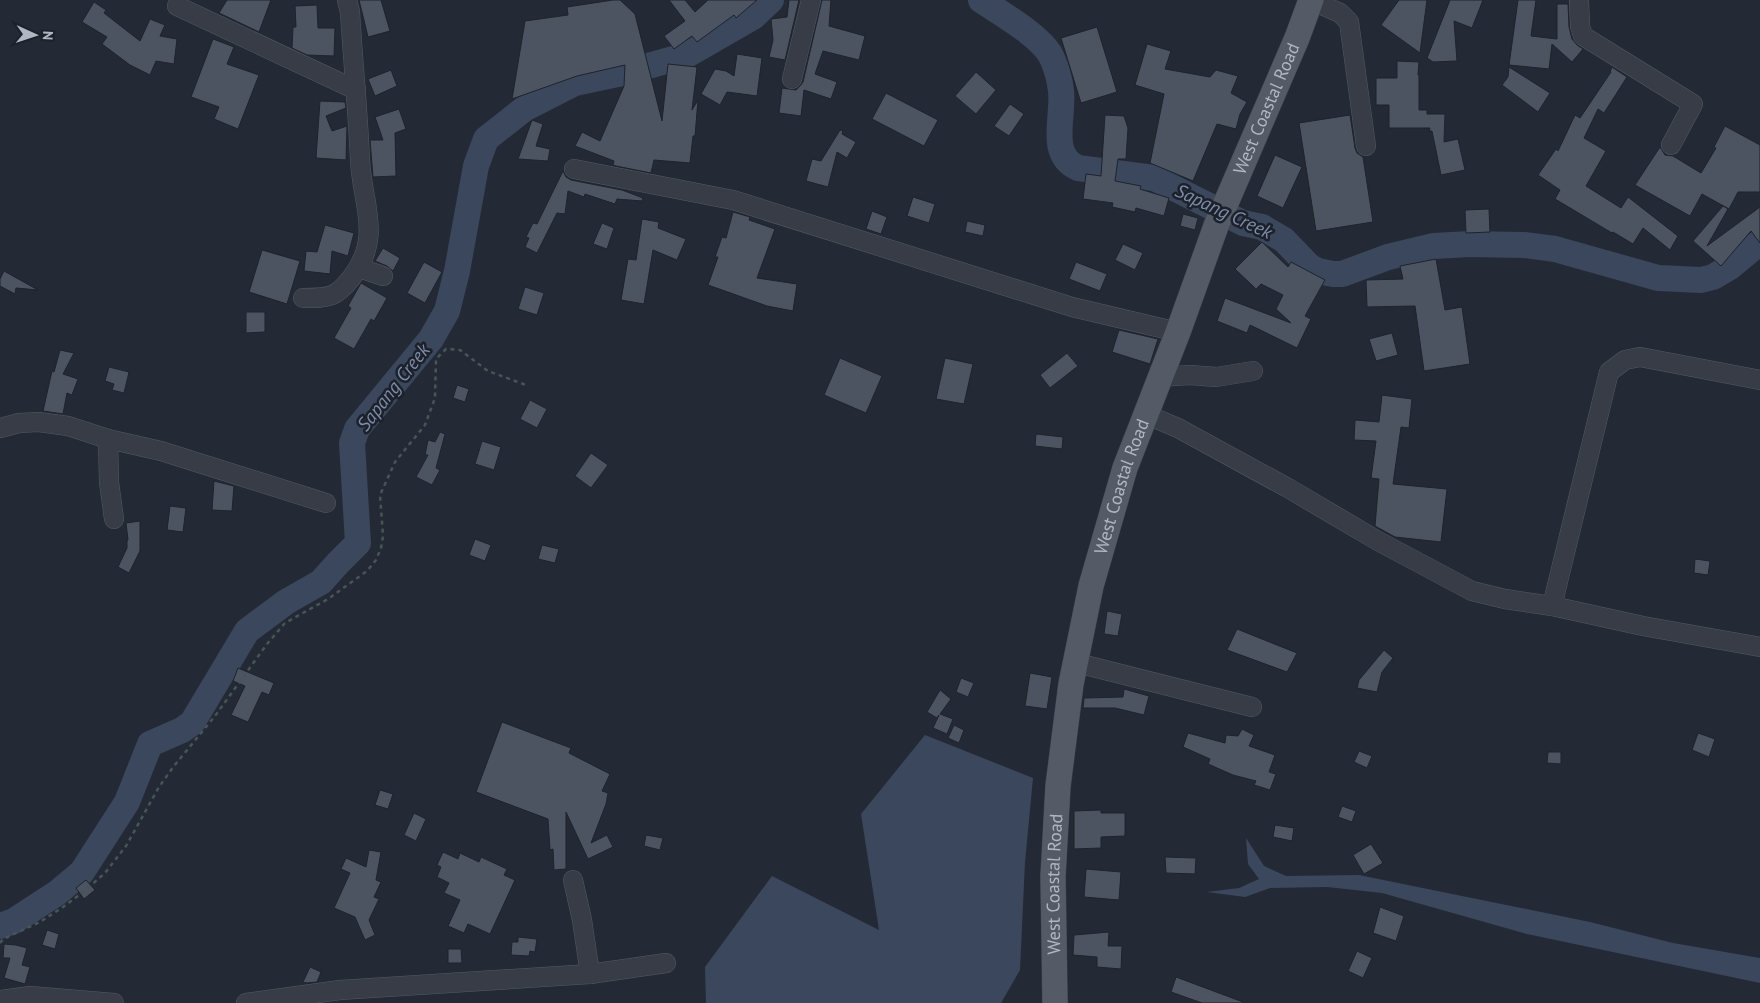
<svg xmlns="http://www.w3.org/2000/svg" width="1760" height="1003" font-family="'PT Sans',sans-serif">
<rect width="100%" height="100%" fill="#232a35"/>
<!-- water -->
<g fill="#3b475c">
<path d="M925,735L1033,778L1025,862L1020,970L1001,1003H706L705,967L772,876L879,930L861,814Z"/>
<path d="M1246,838L1264,866L1286,876L1359,875L1590,922L1673,943L1760,958V983L1527,934L1382,893L1327,887L1270,888L1245,897L1207,892L1239,888L1259,879L1248,864Z"/>
</g>
<g fill="none" stroke-linecap="round" stroke-linejoin="round">
<!-- river -->
<g stroke="#3b475c" stroke-width="26">
<path d="M981,0C1000,13 1043,37 1052,58C1056,67 1060,81 1061,91C1064,117 1048,155 1078,168L1154,178L1243,223L1262,227L1284,240L1309,266L1318,271L1333,274H1342L1388,257L1434,246L1470,244L1524,245L1555,249L1658,278L1701,280L1713,277L1730,267L1760,242"/>
<path d="M0,926L14,921L57,893L82,872L127,802L150,744L182,730L192,723L247,631L286,602L321,582L338,563L358,543L352,443L357,429L431,339L447,311L457,271L476,166L486,139L524,109L575,83L627,72L687,55L753,17L771,0"/>
</g>
</g>
<!-- building -->
<g fill="#4c5461" stroke="#1e232d">
<path d="M227,0H271L259,32L219,13Z"/>
<path d="M359,0H381L390,31L368,37Z"/>
<path d="M613,0H620L635,14L662,121L668,64L697,67L692,110L698,100L695,136H693L690,163L654,160L651,173L616,166L613,165L614,161L575,146L582,132L600,141L624,86L625,65L577,76L512,99L525,21L568,15L567,7Z"/>
<path d="M669,0H685L695,12L708,0H757L736,18L734,15L697,42L692,36L674,49L664,36L685,21Z"/>
<path d="M789,0H799L785,60L769,57L773,40L771,19L787,17Z"/>
<path d="M822,0H831L829,26L865,36L859,60L823,51L815,74L837,82L831,99L804,90L801,116L779,113L782,88L796,90L800,86L803,82Z"/>
<path d="M1399,0H1427L1420,53L1381,25Z"/>
<path d="M1450,0H1483L1472,28L1454,21L1457,61L1433,62L1427,58Z"/>
<path d="M1518,0H1536L1531,36L1557,39V4H1568L1569,27L1572,39L1577,45L1583,49L1572,62L1552,44L1549,69L1509,65Z"/>
<path d="M94,2L106,10L104,13L140,41L150,19L165,25L160,36L177,39L174,64L156,61L150,75L130,65L102,44L107,37L82,22Z"/>
<path d="M317,5L318,28H335L334,56L307,55L292,48L293,27H296L295,6Z"/>
<path d="M1097,27L1117,92L1081,103L1061,38Z"/>
<path d="M213,39L234,47L227,64L259,75L238,129L214,119L219,107L191,97Z"/>
<path d="M1147,44L1171,51L1165,69L1210,77L1216,70L1238,76L1231,93L1247,102L1240,114L1236,129L1217,124L1193,181L1150,163L1164,94L1135,85Z"/>
<path d="M737,54L762,58L757,96L727,92L720,105L701,94L715,69L726,71L734,76Z"/>
<path d="M1397,61L1419,62L1418,75H1419V110H1427V114H1445L1444,142L1458,139L1465,170L1441,175L1432,131H1429L1430,128H1389V105H1376V78H1397Z"/>
<path d="M1509,67L1550,93L1538,112L1502,85L1508,77Z"/>
<path d="M1612,67L1627,77L1604,113L1598,109L1584,138L1606,151L1586,186L1621,208L1628,197L1678,236L1670,250L1643,228L1633,244L1613,232L1612,233L1555,199L1560,190L1538,175L1556,149L1558,151L1575,115L1580,118L1611,72H1610Z"/>
<path d="M391,70L397,86L375,96L368,79Z"/>
<path d="M976,72L996,90L976,114L955,96Z"/>
<path d="M886,93L938,120L924,146L872,119Z"/>
<path d="M320,101L345,102L346,108L326,116L332,131L347,126L346,160L316,158Z"/>
<path d="M1010,104L1024,114L1009,136L994,126Z"/>
<path d="M399,109L406,129L395,133L396,176L373,177L370,140H383L375,117Z"/>
<path d="M1105,115L1124,116L1128,128L1126,159H1118L1115,181L1141,186L1140,189L1169,198L1164,216L1136,208L1135,212L1112,207L1113,203L1083,199L1086,174L1101,176Z"/>
<path d="M1350,115L1355,148L1357,153L1363,157L1373,222L1316,231L1299,123Z"/>
<path d="M532,120L543,124L536,146L550,149L548,161L518,159Z"/>
<path d="M1725,126L1760,145V192H1738L1729,209L1702,194L1690,216L1635,185L1660,147L1665,155L1673,156L1701,173L1716,148L1714,147Z"/>
<path d="M840,130L843,131L842,134L856,142L847,158L837,152L828,187L806,181L812,159L821,161Z"/>
<path d="M1275,155L1302,167L1283,208L1257,196Z"/>
<path d="M563,171L566,177L571,180L622,190L643,198L642,201L617,199L615,204L585,194L584,197L568,191L565,214L557,213L537,253L525,247L529,238L526,237L533,223L537,224Z"/>
<path d="M913,197L935,204L929,223L907,216Z"/>
<path d="M1723,206L1728,209L1707,246L1760,207V243L1751,231L1721,266L1693,241Z"/>
<path d="M1489,209L1490,232L1466,233L1465,210Z"/>
<path d="M872,211L887,217L881,234L866,229Z"/>
<path d="M733,212L750,217L749,220L775,229L757,278L797,284L793,311L767,306L708,285L718,257H715L722,237L726,238Z"/>
<path d="M1183,214L1198,218L1195,230L1180,226Z"/>
<path d="M642,219L659,222L658,228L686,239L677,260L653,250L644,304L621,300L628,259L636,260Z"/>
<path d="M967,221L985,225L983,236L965,232Z"/>
<path d="M602,223L614,228L607,249L593,244Z"/>
<path d="M325,225L354,233L348,256L332,251L330,274L304,271L306,251L317,252Z"/>
<path d="M1262,242L1288,267L1291,262L1325,280L1305,316L1311,319L1297,348L1250,325L1247,333L1217,321L1225,298L1291,323L1276,309L1283,295L1261,284L1256,289L1235,269Z"/>
<path d="M1123,244L1143,253L1135,270L1115,260Z"/>
<path d="M383,248L400,258L393,271L387,266L375,261Z"/>
<path d="M262,250L300,261L287,304L249,292Z"/>
<path d="M1436,259L1445,310L1462,307L1470,364L1424,371L1415,306L1367,307L1366,280L1403,279L1400,266Z"/>
<path d="M424,262L442,272L425,303L407,293Z"/>
<path d="M1076,262L1107,274L1100,291L1069,279Z"/>
<path d="M4,271L38,290L16,288L15,294L0,286V279Z"/>
<path d="M361,283L387,298L374,321L371,319L354,349L334,338L351,308L348,306Z"/>
<path d="M525,287L544,293L537,315L518,309Z"/>
<path d="M246,312H265V332L246,333Z"/>
<path d="M1119,330L1158,339L1150,364L1112,352Z"/>
<path d="M1392,333L1398,355L1376,361L1369,339Z"/>
<path d="M60,350L74,353L63,374L78,379L72,395L67,393L63,414L43,411L52,371L54,372Z"/>
<path d="M1067,353L1078,366L1050,388L1040,375Z"/>
<path d="M840,358L882,376L866,413L824,395Z"/>
<path d="M945,358L973,364L964,404L936,399Z"/>
<path d="M109,367L129,372L124,393L112,390L114,384L105,381Z"/>
<path d="M457,385L469,389L465,402L453,398Z"/>
<path d="M1382,395L1412,399L1409,428L1401,427L1393,484L1447,489L1441,542L1395,537L1375,526L1379,479L1371,478L1376,441L1354,440L1355,420L1379,422Z"/>
<path d="M530,400L547,409L537,428L520,419Z"/>
<path d="M440,432L445,434L436,468L440,470L432,485L416,477L428,455H425L428,440L435,442Z"/>
<path d="M1036,434L1063,437L1062,449L1035,446Z"/>
<path d="M482,441L501,447L494,470L475,464Z"/>
<path d="M591,453L608,465L591,488L575,476Z"/>
<path d="M214,481L234,486L232,511L212,510Z"/>
<path d="M170,506L186,508L183,532L167,530Z"/>
<path d="M140,521V551L129,573L118,567L127,548V540H128L126,523Z"/>
<path d="M475,539L491,545L485,561L469,555Z"/>
<path d="M542,545L559,549L555,563L538,559Z"/>
<path d="M1695,559L1710,561L1708,575L1694,573Z"/>
<path d="M1107,611L1122,614L1118,636L1104,634Z"/>
<path d="M1237,629L1297,653L1287,672L1227,650Z"/>
<path d="M1384,650L1393,658L1382,672L1377,692L1357,688L1359,680Z"/>
<path d="M238,668L274,683L269,695L262,692L248,722L231,715L245,686L233,681Z"/>
<path d="M1030,673L1052,677L1047,709L1025,706Z"/>
<path d="M961,678L974,683L968,697L956,692Z"/>
<path d="M1124,689L1149,696L1144,715L1115,708H1083L1084,698L1123,697Z"/>
<path d="M940,690L951,699L940,714L953,719L947,734L933,728L939,715L937,718L927,712Z"/>
<path d="M502,722L571,748L569,753L610,774L602,791L608,793L606,804L591,843L607,835L613,847L588,859L566,812V869L554,870L553,849L550,850L548,819L476,792Z"/>
<path d="M954,725L964,730L959,743L948,738Z"/>
<path d="M1242,729L1254,735L1249,746L1275,755L1269,772L1276,774L1270,790L1254,785L1256,781L1233,775L1208,764L1210,759L1183,747L1188,733L1225,743L1226,735L1238,736Z"/>
<path d="M1698,733L1715,739L1709,757L1692,750Z"/>
<path d="M1359,751L1372,756L1367,768L1354,762Z"/>
<path d="M1548,752H1561V764L1547,763Z"/>
<path d="M380,790L393,794L388,809L375,805Z"/>
<path d="M1342,806L1356,811L1352,822L1338,817Z"/>
<path d="M1101,810V813H1125V836L1101,837V848L1074,849V811Z"/>
<path d="M414,813L426,819L416,841L404,835Z"/>
<path d="M1275,825L1294,828L1292,841L1273,837Z"/>
<path d="M646,835L663,838L660,850L644,846Z"/>
<path d="M1371,844L1383,863L1364,874L1353,855Z"/>
<path d="M369,850L381,852L376,880L381,882L374,897L379,899L369,920L375,935L365,940L355,917L334,908L350,873L341,869L346,858L366,867Z"/>
<path d="M443,852L458,859L460,853L479,862L481,857L507,869L504,875L515,880L490,934L468,924L464,933L448,926L460,900L444,893L449,883L437,877L441,867L437,865Z"/>
<path d="M1165,857L1196,858L1195,874L1166,873Z"/>
<path d="M1086,869L1121,872L1119,900L1084,897Z"/>
<path d="M86,880L95,890L84,899L76,888Z"/>
<path d="M1380,907L1404,916L1396,941L1373,933Z"/>
<path d="M47,930L59,934L55,949L42,945Z"/>
<path d="M1109,932L1108,946H1122L1121,969L1097,967V957L1073,955L1074,935Z"/>
<path d="M518,937L537,939L535,952L530,951L529,956L511,955L512,942H518Z"/>
<path d="M4,944L16,945L27,948L22,965L30,967L25,984L4,978L10,958H3Z"/>
<path d="M448,949H461L462,963H448Z"/>
<path d="M1357,951L1372,958L1363,978L1348,971Z"/>
<path d="M310,967L321,972L317,982L306,983L303,982Z"/>
<path d="M1176,977L1243,1002V1003H1202L1171,992Z"/>
</g>
<g fill="none" stroke-linecap="round" stroke-linejoin="round">
<defs>
<g id="minor">
<path d="M1311,0L1340,13L1349,22L1366,146"/>
<path d="M1579,0L1580,26L1583,36L1693,104L1671,145"/>
<path d="M177,6L356,90"/>
<path d="M792,79L811,0"/>
<path d="M574,169L733,200L1072,307L1178,332"/>
<path d="M359,268L383,276"/>
<path d="M303,298C329,298 336,298 352,277C383,236 362,204 360,160C358,111 353,62 350,12L347,0"/>
<path d="M1159,377L1190,375L1216,377L1253,371"/>
<path d="M1145,414L1178,428L1288,488L1378,541L1472,591L1505,599L1552,606L1643,626L1760,647"/>
<path d="M0,428L19,423L39,422L68,426L108,439L161,451L326,503"/>
<path d="M108,439L109,482L114,519"/>
<path d="M1552,606L1609,372L1625,360L1640,357L1760,380"/>
<path d="M1077,663L1252,707"/>
<path d="M573,880L582,920L590,974"/>
<path d="M0,1000L30,996L114,1003"/>
<path d="M246,1003L340,990L590,974L666,963"/>
</g>
<g id="major">
<path id="s1" d="M1055,1003L1053,876L1058,786L1071,684L1091,586L1125,468L1178,332L1216,226L1297,38L1311,0"/>
</g>
</defs>
<!-- minor casing -->
<use href="#minor" stroke="#545a64" stroke-width="20"/>
<!-- major casing -->
<use href="#major" stroke="#40454f" stroke-width="26"/>
<!-- path -->
<path stroke="#475558" stroke-width="2.5" stroke-dasharray="4 4" stroke-linecap="butt" d="M0,943L3,939L40,922L63,907L82,893L105,873L126,846L159,787L174,766L215,716L267,644L285,623L328,599L367,571L376,560L381,548L383,536L380,495L395,462L425,425L435,398L436,359L446,349L460,350L488,371L526,385"/>
<!-- minor -->
<use href="#minor" stroke="#373c46" stroke-width="19"/>
<!-- major -->
<use href="#major" stroke="#555b66" stroke-width="25"/>
</g>
<g text-anchor="middle" stroke-width="5" stroke-linejoin="round" paint-order="stroke">
<!-- street labels -->
<g font-size="18" fill="#b1b7c2" stroke="#1c212b">
<text dy="6" stroke="none"><textPath href="#s1" startOffset="929">West Coastal Road</textPath></text>
<text dy="6" stroke="none"><textPath href="#s1" startOffset="524">West Coastal Road</textPath></text>
<text dy="6" stroke="none"><textPath href="#s1" startOffset="119">West Coastal Road</textPath></text>
</g>
<!-- water labels -->
<g font-size="19" font-style="italic" fill="#7d8ca7" stroke="#1c212b">
<text transform="translate(1224 211) rotate(25)" y="7">Sapang Creek</text>
<text transform="translate(393 387) rotate(-52)" y="7">Sapang Creek</text>
</g>
</g>
<!-- north arrow -->
<g transform="translate(35 35) rotate(93)" stroke="#1c212b" stroke-width="4" paint-order="stroke">
<path d="M0-4L9 19L0 12L-9 19Z" fill="#b1b7c2"/>
<text y="-8" font-size="14" font-weight="bold" text-anchor="middle" fill="#b1b7c2">N</text>
</g>
</svg>
